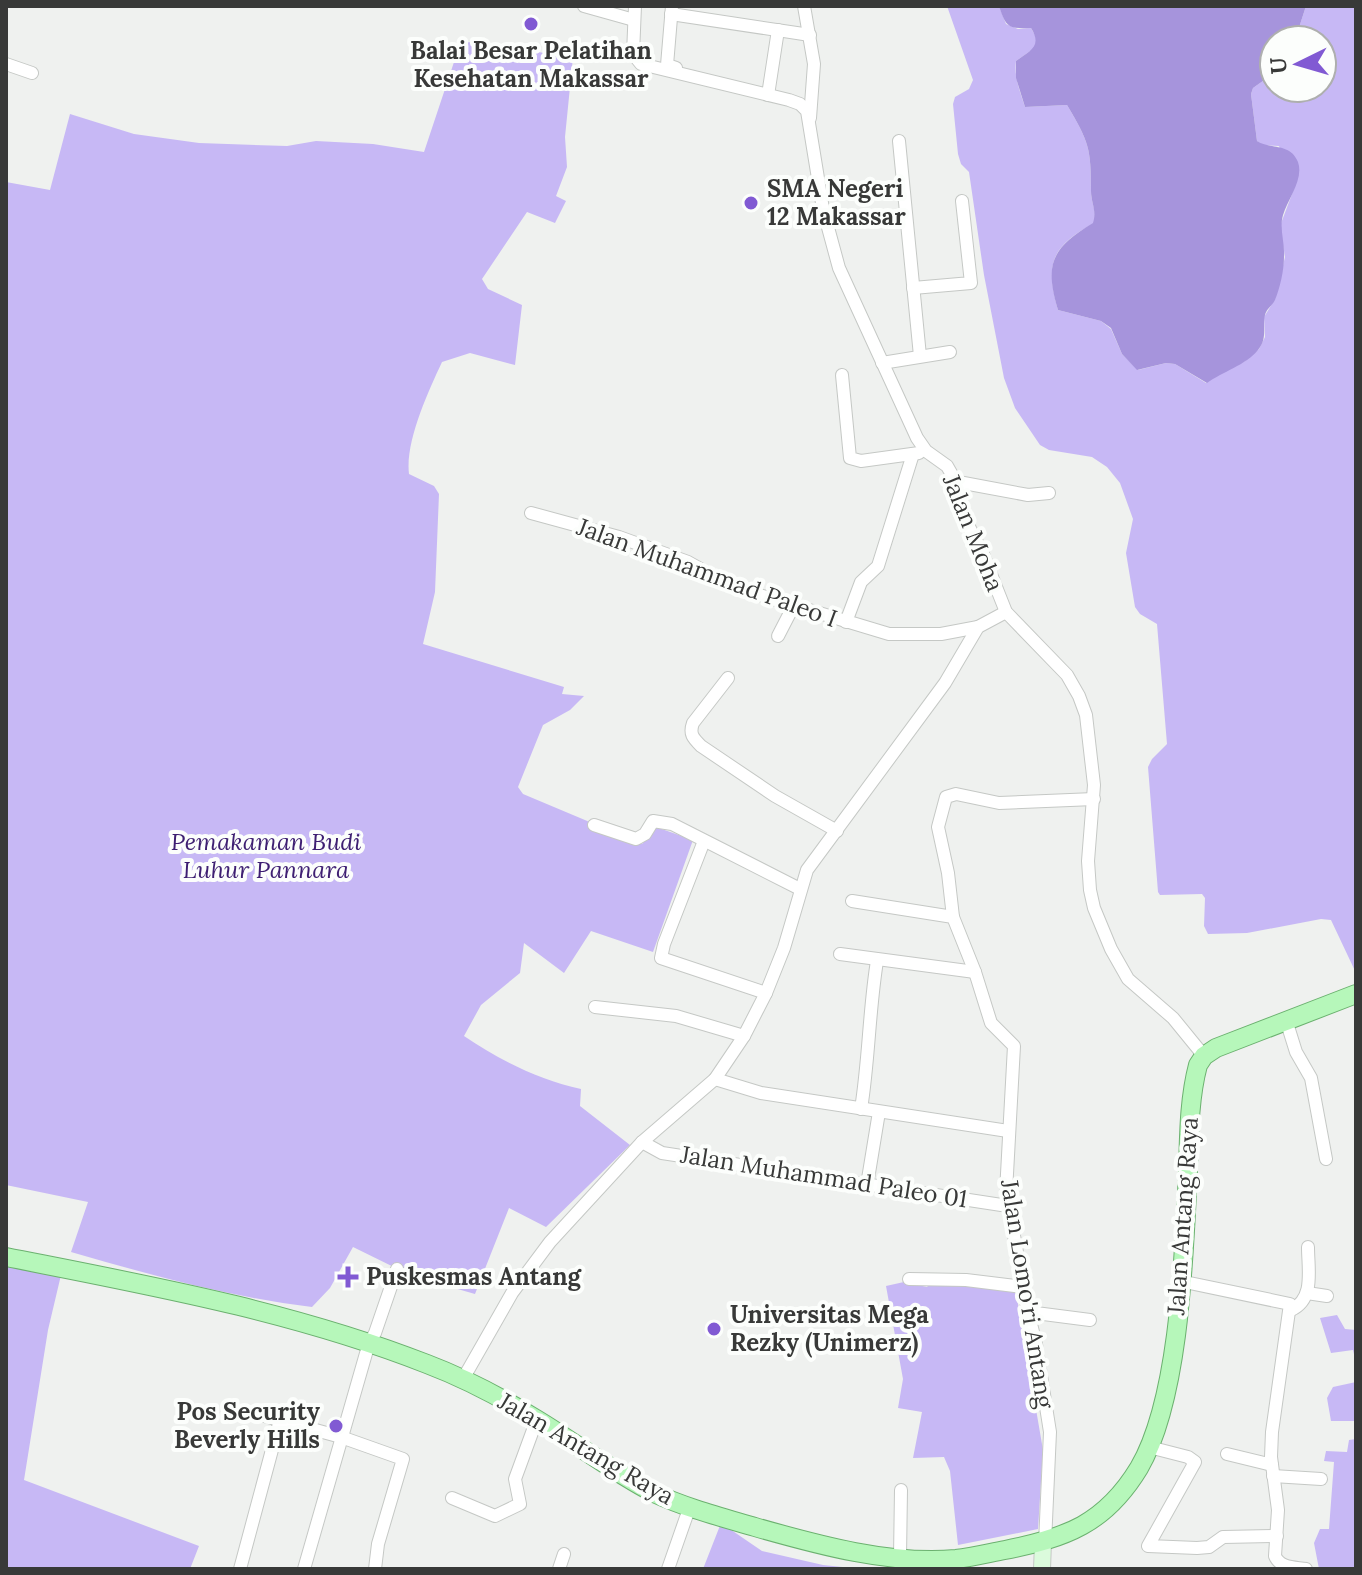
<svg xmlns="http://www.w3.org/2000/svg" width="1362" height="1575" font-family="Lora,serif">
<rect width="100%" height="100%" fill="#eff1ef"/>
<!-- green -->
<g fill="#c7b8f5">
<path d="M947,6H999L1006,24L1018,29L1031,28L1036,37V47L1016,61C1014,78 1020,91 1025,107L1067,105C1089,142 1091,148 1091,191C1091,203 1097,210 1094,223C1051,247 1045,263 1058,310L1101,321L1111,329L1122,354L1138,370L1166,363L1175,364L1206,383L1224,370L1245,361L1259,349L1265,337L1264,317L1275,299L1285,257L1280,226L1295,186L1279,146L1262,145L1257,141L1251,94L1253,88L1274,73V88H1322V40H1295L1306,6H1356V973L1331,920L1321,919L1247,933L1208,934L1204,926L1205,898L1202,894L1160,895L1158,892L1148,767L1152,759L1167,744L1157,624L1140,614L1135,607L1126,553L1133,519L1120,483L1107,467L1092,457L1049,450L1040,445L1015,408L1004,378L984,275L969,172L961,164L958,154L953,104L955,97L969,89L973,80Z"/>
<path d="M461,41L573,57L565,137L567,167L556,196L566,201L555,223L527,212L482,279L488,289L522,305L515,365L470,353L442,362C428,392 405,442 409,474L434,486L439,494L435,592L423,644L564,687L562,694L584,696L570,710L543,725L518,787L523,794L642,844L656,827L693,840L653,952L591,931L564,973L524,943L520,973L481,1005L464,1036C499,1060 539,1080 581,1089L580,1106L630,1145L546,1227L509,1208L475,1294L412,1276L353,1247L330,1288L312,1307C229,1297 151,1275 71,1252L88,1202L6,1185V182L50,190L70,114L134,134L199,143L287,146L316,141L373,144L424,152Z"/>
<path d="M6,1264L61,1275L48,1330L24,1480L199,1546L190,1569H6Z"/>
<path d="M935,1278L1015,1287L1043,1450L1038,1529L958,1545L950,1471L944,1457L913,1458L922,1412L898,1408L903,1379L886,1286L904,1282L927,1287Z"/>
<path d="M1337,1315L1345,1329L1356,1330V1363L1353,1350L1331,1353L1320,1318Z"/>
<path d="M1356,1382V1421H1331L1327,1398L1333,1387Z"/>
<path d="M1356,1439V1569H1319L1314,1543L1320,1529H1329L1334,1462L1324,1461L1326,1451L1347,1452L1349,1440Z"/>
<path d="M721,1523L762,1551L823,1565L862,1569H703Z"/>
</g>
<!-- water -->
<path fill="#a694dc" d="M999,6H1306L1295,40H1274V73L1253,88L1251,94L1257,141C1270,150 1290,142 1298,162C1304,179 1288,199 1283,215C1279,229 1285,242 1284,257C1284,270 1280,288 1275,300C1272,306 1267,308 1265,315C1262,327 1268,338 1258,350C1246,365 1222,372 1207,383L1175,364L1166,363L1137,370L1122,354L1111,328L1101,321L1058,310C1044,263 1052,248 1093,223C1097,210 1091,203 1091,191C1091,148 1089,142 1067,105L1025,107L1016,78V61C1029,51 1043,47 1031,28C1008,29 1006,27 999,6Z"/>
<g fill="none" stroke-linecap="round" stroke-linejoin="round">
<defs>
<g id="street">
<path d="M584,6L634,20"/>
<path d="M635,6L633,54L641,64L789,100L800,104L807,111L823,209L839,268L917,438L926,451L947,466L951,473L966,521L983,554L1006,612L1067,675L1079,696L1086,715L1094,785L1088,861L1090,890L1094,908L1111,949L1128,979L1173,1018L1204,1056"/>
<path d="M672,6L667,65L676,68"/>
<path d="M804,6L814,64L810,118"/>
<path d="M671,14L810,35"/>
<path d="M6,64L32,73"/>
<path d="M768,95L778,30"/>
<path d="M899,141L920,356"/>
<path d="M913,288L971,283L962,201"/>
<path d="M882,363L950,352"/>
<path d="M842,375L850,458L861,461L919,453"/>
<path d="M953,481L1028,495L1049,493"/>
<path d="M531,513L619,537L688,562L724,582L753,593L889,634H941L978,627"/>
<path d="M846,622L861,582L878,566L913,454"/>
<path d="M778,636L794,605"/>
<path d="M728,678L693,723C689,734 693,738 701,746L775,796L837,831"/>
<path d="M594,825L636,839L645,834L653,821L672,824L800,889"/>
<path d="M704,841L664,944L661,958L766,993"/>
<path d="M852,901L953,917L975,972L991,1023L1014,1046L1006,1192L1028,1312L1036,1344L1050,1432L1045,1543"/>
<path d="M953,917L948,873L938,827L946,797L956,794L999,803L1094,799"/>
<path d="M840,954L975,972"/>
<path d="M595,1007L676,1016L744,1036"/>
<path d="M1286,1020L1296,1052L1311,1078L1326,1159"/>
<path d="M715,1079L761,1093L1008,1131"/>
<path d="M861,1109C869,1059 869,1010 877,961"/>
<path d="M642,1142L662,1153L1008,1206"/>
<path d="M867,1185L879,1112"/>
<path d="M909,1279L966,1280L1023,1287"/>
<path d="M1180,1281L1290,1304L1272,1432L1271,1457L1278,1510L1275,1556C1280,1568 1294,1567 1306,1569"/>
<path d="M1307,1293L1327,1296"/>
<path d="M1291,1310C1315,1299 1308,1270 1308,1247"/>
<path d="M1028,1312L1090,1320"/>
<path d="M463,1379L512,1293L550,1242L642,1142L715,1079L744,1036L766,993L784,948L807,870L945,683L978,627L1006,612"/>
<path d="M261,1415L341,1437L403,1459L378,1544L375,1569"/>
<path d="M1149,1447L1188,1457L1195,1462L1148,1546L1197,1548L1209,1547L1223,1537L1277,1536"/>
<path d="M1227,1454L1272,1465"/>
<path d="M1273,1476L1321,1479"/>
<path d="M452,1498L495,1516L520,1504L515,1479L537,1419"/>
<path d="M900,1557L901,1490"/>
<path d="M240,1569L280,1420"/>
<path d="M304,1569L369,1343L375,1333L397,1269"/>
<path d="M559,1569L564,1554"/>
<path d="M668,1569L690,1506"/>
</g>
<path id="secondary" d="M1042,1569L1043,1543"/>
<path id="primary" d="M6,1257C147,1285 292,1311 427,1364C464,1378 502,1398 536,1419C576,1443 613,1472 654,1493C686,1508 721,1517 755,1527C818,1545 891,1565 956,1559C973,1557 989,1553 1005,1550C1066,1538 1105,1524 1139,1468C1180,1398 1184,1254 1188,1171C1189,1136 1189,1099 1198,1065L1204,1056L1216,1048L1356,994"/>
</defs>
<!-- street casing -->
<use href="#street" stroke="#c5c8c5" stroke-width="14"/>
<!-- secondary casing -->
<use href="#secondary" stroke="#c5c8c5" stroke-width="18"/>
<!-- primary casing -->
<use href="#primary" stroke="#6bb16f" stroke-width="20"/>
<!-- street -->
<use href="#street" stroke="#fff" stroke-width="12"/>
<!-- secondary -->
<use href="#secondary" stroke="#dbfbdc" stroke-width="16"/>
<!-- primary -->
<use href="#primary" stroke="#b6f7ba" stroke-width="18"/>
</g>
<!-- markers -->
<g fill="#815ad3" stroke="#fcfefc" stroke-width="3">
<circle cx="531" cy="24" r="8"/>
<circle cx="751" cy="203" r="8"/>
<path d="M344 1265h8v8h8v8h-8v8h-8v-8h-8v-8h8z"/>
<circle cx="714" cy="1329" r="8"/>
<circle cx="336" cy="1426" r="8"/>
</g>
<g text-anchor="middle" stroke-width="8" stroke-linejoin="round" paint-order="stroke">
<!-- poi labels -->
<g font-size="24" font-weight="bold" fill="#383938" stroke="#fcfefc" text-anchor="start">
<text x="531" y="59" text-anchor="middle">Balai Besar Pelatihan<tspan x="531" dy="28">Kesehatan Makassar</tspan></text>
<text x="767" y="197">SMA Negeri<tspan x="767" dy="28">12 Makassar</tspan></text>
<text x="366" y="1285">Puskesmas Antang</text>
<text x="730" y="1323">Universitas Mega<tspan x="730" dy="28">Rezky (Unimerz)</tspan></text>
<text x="320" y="1420" text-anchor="end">Pos Security<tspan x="320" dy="28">Beverly Hills</tspan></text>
</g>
<!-- street labels -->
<g font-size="24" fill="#383938" stroke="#fcfefc">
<text transform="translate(973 533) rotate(68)" y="8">Jalan Moha</text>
<text transform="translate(707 573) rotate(20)" y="8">Jalan Muhammad Paleo I</text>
<text transform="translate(824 1177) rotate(9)" y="8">Jalan Muhammad Paleo 01</text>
<text transform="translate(1183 1216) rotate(-86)" y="8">Jalan Antang Raya</text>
<text transform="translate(1027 1294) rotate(81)" y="8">Jalan Lomo'ri Antang</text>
<text transform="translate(586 1449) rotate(30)" y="8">Jalan Antang Raya</text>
</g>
<!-- park labels -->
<g font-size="24" font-style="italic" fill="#3e1f72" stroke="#fcfefc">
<text x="266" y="850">Pemakaman Budi<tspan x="266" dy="28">Luhur Pannara</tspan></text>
</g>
</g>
<!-- border -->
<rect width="1362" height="1575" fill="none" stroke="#383938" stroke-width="16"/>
<!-- north arrow -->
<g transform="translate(1298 64) rotate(265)"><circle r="38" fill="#fcfefc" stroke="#aeafae" stroke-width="2"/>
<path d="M0-6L14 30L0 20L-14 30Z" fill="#815ad3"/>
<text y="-12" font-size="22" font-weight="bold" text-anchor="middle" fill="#383938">U</text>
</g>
</svg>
